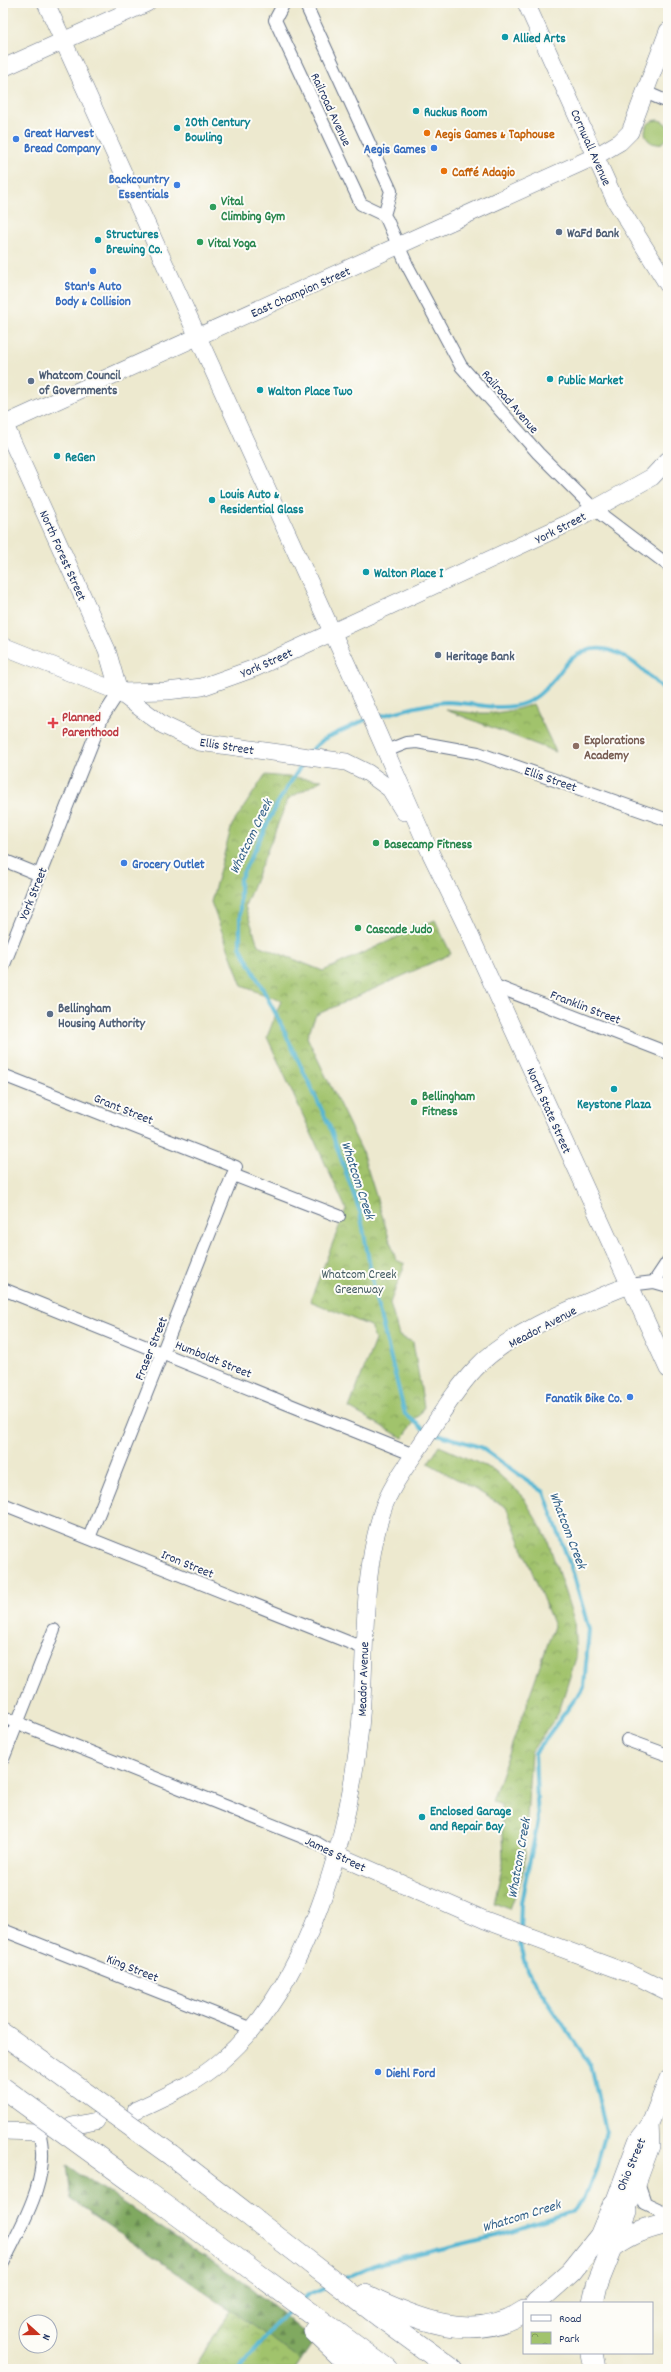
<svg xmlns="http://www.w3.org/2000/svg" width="671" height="2372" font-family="Dekko,sans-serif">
<defs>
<pattern id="forest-firs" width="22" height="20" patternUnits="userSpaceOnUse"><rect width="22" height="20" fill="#80a960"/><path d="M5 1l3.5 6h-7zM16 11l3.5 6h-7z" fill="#688a52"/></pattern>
<pattern id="park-crowns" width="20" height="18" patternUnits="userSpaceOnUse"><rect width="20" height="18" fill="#a1c36c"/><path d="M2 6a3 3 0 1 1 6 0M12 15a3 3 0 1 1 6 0" fill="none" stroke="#829f5c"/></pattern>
</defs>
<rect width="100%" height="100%" fill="#fdfcf7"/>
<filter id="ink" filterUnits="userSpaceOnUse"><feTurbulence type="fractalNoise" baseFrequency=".025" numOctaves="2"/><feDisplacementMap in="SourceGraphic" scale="8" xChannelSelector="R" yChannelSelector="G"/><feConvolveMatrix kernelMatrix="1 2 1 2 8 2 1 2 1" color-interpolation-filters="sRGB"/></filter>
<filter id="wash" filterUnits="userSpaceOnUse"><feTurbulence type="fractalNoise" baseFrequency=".012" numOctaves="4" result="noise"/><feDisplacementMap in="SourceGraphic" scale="16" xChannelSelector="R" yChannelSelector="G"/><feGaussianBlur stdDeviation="0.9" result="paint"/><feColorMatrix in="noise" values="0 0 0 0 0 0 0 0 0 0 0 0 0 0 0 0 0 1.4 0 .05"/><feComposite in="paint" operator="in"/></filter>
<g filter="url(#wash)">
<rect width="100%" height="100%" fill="#ede9cf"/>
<!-- green -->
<circle fill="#a1c36c" stroke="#5e7965" cx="657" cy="132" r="12"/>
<!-- forest -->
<path fill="url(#forest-firs)" stroke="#4e6c5f" d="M67,2165L252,2288L314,2341L295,2369H194L230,2310L71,2199Z"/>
<!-- park -->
<g fill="url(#park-crowns)" stroke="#5e7965">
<path d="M533,704L556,752L446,710C480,714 500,716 533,704Z"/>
<path d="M265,775L322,780L288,799L245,906L258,945L323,971L435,920L451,954L316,1015L307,1037L362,1151L396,1260L405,1264L390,1303L399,1336L413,1342L424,1407L403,1438L349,1408L375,1340L370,1326L310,1301L346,1209L267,1037L281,1001L242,986L211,902L232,825Z"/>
<path d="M439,1446L494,1470L522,1495L547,1538L574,1620L576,1658L558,1714L531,1752L524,1870L510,1909L494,1903L503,1863L501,1805L492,1801L554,1626L506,1507L428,1463Z"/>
<path d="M230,2310L301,2360L295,2369H194Z"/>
</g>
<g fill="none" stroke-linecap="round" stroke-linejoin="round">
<!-- stream -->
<g stroke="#54b6d2" stroke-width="4">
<path d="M376,717C399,712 424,703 447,702C469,702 492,710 514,706C533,703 544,691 555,678C560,672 565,664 571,659C608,630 642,669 668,694"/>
<path d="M309,752L324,739L367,719"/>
<path d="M304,761L277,804L240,879V946L277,1016L329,1125L360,1212L376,1299L405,1414L425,1430"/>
<path d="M434,1433L480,1447L544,1492L574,1576L589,1630L584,1687L535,1753L538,1822L521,1902L520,1929"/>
<path d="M341,2280L377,2264L496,2236L572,2211L584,2199L597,2166L606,2131L591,2066L527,1971L521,1950L520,1938"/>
<path d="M303,2300L309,2294L328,2286"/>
<path d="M240,2369L275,2324L293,2308"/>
</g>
</g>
</g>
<g filter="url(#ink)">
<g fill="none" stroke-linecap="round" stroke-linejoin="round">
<defs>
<g id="street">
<path d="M284,3L275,20L361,204L384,215"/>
<path d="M305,3L391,191L384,215L387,220L407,265L461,366L538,453L594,509L668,565"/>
<path d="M645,92L668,102"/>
<path d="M386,751L406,743L417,742L478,753L668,820"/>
<path d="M3,860L40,875"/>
<path d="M3,967L102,718L119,692"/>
<path d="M493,985L668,1053"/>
<path d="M3,1075L236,1167L89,1538"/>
<path d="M233,1175L339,1216"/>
<path d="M654,1282L668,1261"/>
<path d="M629,1285L654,1282L668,1286"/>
<path d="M3,1289L414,1455"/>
<path d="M3,1504L363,1648"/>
<path d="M3,1717L315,1842L337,1855"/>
<path d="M627,1740L668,1755"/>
<path d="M3,1759L54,1630"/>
<path d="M3,1930L253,2029"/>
<path d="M638,2182L645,2203L660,2210L668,2217"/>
<path d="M3,2263C22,2224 52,2177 39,2132"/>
</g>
<g id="secondary">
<path d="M46,3L365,704L430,852L465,924L668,1369"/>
<path d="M526,3L615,200L668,285"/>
<path d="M3,68L147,3"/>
<path d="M3,421L107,650L119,692"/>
<path d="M3,425L596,156L620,142L630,132L668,31"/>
<path d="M3,646L119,692L163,725L199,742L346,762L368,773L390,789L404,812"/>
<path d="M119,692L167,691L202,687L255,668L571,522L652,477L668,460"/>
<path d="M337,1855L485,1920L636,1976L668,1992"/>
<path d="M136,2110C166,2096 196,2083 221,2061C309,1986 348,1839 360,1728C367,1656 360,1583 382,1512C390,1486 409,1463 424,1440C440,1416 455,1390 475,1369C511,1330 581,1305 629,1285"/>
<path d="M72,2126L96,2121"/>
<path d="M3,2131L39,2132"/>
<path d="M613,2205L637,2141L650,2124L668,2078"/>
<path d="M627,2211L651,2146L650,2124"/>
</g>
<g id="highway">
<path d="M3,2034L45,2064"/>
<path d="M171,2155L379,2316L452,2369"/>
<path d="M138,2186L387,2369"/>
<path d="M611,2248C630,2234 646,2228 668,2223"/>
<path d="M365,2295C413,2318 474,2345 524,2311"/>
<path d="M536,2303L571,2272L600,2236L613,2205"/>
<path d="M593,2303L597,2285L627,2211"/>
<path d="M314,2331L354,2369"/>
<path d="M591,2353L594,2369"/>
</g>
</defs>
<!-- street casing -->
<use href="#street" stroke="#647086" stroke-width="14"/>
<!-- secondary casing -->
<use href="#secondary" stroke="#647086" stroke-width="18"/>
<!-- highway casing -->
<use href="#highway" stroke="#647086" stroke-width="22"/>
<!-- street -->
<use href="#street" stroke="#fff" stroke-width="12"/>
<!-- secondary -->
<use href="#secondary" stroke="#fff" stroke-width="17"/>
<!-- highway -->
<use href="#highway" stroke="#fff" stroke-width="21"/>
<defs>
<g id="highway-bridge">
<path d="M45,2064L171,2155"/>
<path d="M3,2088L138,2186"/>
</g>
</defs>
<!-- highway-bridge casing -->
<use href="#highway-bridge" stroke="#647086" stroke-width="22" stroke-linecap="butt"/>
<!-- highway-bridge -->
<use href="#highway-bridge" stroke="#fff" stroke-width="21"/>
</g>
</g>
<!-- markers -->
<g fill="#0f9aa8" stroke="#fdfcf7" stroke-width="1.5">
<circle cx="505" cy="37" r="4"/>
<circle cx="416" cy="111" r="4"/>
<circle cx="177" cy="128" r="4"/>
<circle cx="98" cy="240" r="4"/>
<circle cx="550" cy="379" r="4"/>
<circle cx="260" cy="390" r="4"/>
<circle cx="57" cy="456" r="4"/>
<circle cx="212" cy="500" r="4"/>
<circle cx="366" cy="572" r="4"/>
<circle cx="614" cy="1089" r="4"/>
<circle cx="422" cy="1817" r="4"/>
</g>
<g fill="#e8710a" stroke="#fdfcf7" stroke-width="1.5">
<circle cx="427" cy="133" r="4"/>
<circle cx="444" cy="171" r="4"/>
</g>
<g fill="#3f7fe0" stroke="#fdfcf7" stroke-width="1.5">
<circle cx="16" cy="139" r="4"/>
<circle cx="434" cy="148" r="4"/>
<circle cx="177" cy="185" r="4"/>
<circle cx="93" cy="271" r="4"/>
<circle cx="124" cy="863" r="4"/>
<circle cx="630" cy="1397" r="4"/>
<circle cx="378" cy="2072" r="4"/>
</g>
<g fill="#2e9e5b" stroke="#fdfcf7" stroke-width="1.5">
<circle cx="213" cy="207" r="4"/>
<circle cx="200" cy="242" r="4"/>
<circle cx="376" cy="843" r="4"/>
<circle cx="358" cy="928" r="4"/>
<circle cx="414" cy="1102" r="4"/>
</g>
<g fill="#5c6f8a" stroke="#fdfcf7" stroke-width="1.5">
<circle cx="559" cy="232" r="4"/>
<circle cx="31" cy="381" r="4"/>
<circle cx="438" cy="655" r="4"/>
<circle cx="50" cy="1014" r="4"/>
</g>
<path fill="#e0444e" stroke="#fdfcf7" stroke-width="1.5" d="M51 717h4v4h4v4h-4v4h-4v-4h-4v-4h4z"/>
<circle fill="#8d6e63" stroke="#fdfcf7" stroke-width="1.5" cx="576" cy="746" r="4"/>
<g text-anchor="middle" stroke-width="4" stroke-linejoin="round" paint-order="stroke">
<!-- culture labels -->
<g font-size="13" font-weight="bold" fill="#0d838f" stroke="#fdfcf7" text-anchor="start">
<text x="513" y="42">Allied Arts</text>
<text x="424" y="116">Ruckus Room</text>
<text x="185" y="126">20th Century<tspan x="185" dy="15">Bowling</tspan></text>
<text x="106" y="238">Structures<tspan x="106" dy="15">Brewing Co.</tspan></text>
<text x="558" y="384">Public Market</text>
<text x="268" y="395">Walton Place Two</text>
<text x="65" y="461">ReGen</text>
<text x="220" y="498">Louis Auto &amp;<tspan x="220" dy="15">Residential Glass</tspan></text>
<text x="374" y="577">Walton Place I</text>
<text x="614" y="1108" text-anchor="middle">Keystone Plaza</text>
<text x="430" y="1815">Enclosed Garage<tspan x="430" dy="15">and Repair Bay</tspan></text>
</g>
<!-- street labels -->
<g font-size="13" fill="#1b2f5e" stroke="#fdfcf7">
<text transform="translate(332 109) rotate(65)" y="5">Railroad Avenue</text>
<text transform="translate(592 147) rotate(66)" y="5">Cornwall Avenue</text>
<text transform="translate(300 291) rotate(-24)" y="5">East Champion Street</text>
<text transform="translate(511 401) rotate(49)" y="5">Railroad Avenue</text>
<text transform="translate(560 527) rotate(-27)" y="5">York Street</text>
<text transform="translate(64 555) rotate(66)" y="5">North Forest Street</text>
<text transform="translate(266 662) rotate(-24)" y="5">York Street</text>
<text transform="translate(227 745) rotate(9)" y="5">Ellis Street</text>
<text transform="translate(551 778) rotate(19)" y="5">Ellis Street</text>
<text transform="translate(32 893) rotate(-68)" y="5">York Street</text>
<text transform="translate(586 1006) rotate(21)" y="5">Franklin Street</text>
<text transform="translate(124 1108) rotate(22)" y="5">Grant Street</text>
<text transform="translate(550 1110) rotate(66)" y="5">North State Street</text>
<text transform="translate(542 1326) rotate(-28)" y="5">Meador Avenue</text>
<text transform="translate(150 1348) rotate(-68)" y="5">Fraser Street</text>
<text transform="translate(214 1358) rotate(22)" y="5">Humboldt Street</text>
<text transform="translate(188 1563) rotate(22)" y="5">Iron Street</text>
<text transform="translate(362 1679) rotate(-88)" y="5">Meador Avenue</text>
<text transform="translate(336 1853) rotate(26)" y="5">James Street</text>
<text transform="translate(133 1967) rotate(22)" y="5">King Street</text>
<text transform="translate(630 2164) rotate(-67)" y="5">Ohio Street</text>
</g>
<!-- shop labels -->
<g font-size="13" font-weight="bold" fill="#366cbe" stroke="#fdfcf7" text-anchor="start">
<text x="24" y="137">Great Harvest<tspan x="24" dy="15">Bread Company</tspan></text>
<text x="426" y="153" text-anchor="end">Aegis Games</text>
<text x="169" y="183" text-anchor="end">Backcountry<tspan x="169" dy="15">Essentials</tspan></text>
<text x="93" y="290" text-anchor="middle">Stan's Auto<tspan x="93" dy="15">Body &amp; Collision</tspan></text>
<text x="132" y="868">Grocery Outlet</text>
<text x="622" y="1402" text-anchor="end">Fanatik Bike Co.</text>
<text x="386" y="2077">Diehl Ford</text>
</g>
<!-- food labels -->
<g font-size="13" font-weight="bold" fill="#c56008" stroke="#fdfcf7" text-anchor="start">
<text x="435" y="138">Aegis Games &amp; Taphouse</text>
<text x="452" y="176">Caffé Adagio</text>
</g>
<!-- leisure labels -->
<g font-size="13" font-weight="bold" fill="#27864d" stroke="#fdfcf7" text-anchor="start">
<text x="221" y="205">Vital<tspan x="221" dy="15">Climbing Gym</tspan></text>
<text x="208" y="247">Vital Yoga</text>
<text x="384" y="848">Basecamp Fitness</text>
<text x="366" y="933">Cascade Judo</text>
<text x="422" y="1100">Bellingham<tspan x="422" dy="15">Fitness</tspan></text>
</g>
<!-- service labels -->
<g font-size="13" font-weight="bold" fill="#4e5e75" stroke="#fdfcf7" text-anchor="start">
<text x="567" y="237">WaFd Bank</text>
<text x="39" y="379">Whatcom Council<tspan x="39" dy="15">of Governments</tspan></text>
<text x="446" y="660">Heritage Bank</text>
<text x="58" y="1012">Bellingham<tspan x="58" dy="15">Housing Authority</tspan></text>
</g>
<!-- health labels -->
<g font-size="13" font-weight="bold" fill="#be3a42" stroke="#fdfcf7" text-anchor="start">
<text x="62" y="721">Planned<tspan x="62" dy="15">Parenthood</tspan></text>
</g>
<!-- education labels -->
<g font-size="13" font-weight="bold" fill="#785e54" stroke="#fdfcf7" text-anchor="start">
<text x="584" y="744">Explorations<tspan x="584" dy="15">Academy</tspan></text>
</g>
<!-- park labels -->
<g font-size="13" fill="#435b62" stroke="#fdfcf7">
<text x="359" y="1278">Whatcom Creek<tspan x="359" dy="15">Greenway</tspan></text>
</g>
<!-- water labels -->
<g font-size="14" font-style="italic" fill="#2f5e87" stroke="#fdfcf7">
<text transform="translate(250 836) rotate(-64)" y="5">Whatcom Creek</text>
<text transform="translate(359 1180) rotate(72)" y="5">Whatcom Creek</text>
<text transform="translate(569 1530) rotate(69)" y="5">Whatcom Creek</text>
<text transform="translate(518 1858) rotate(-80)" y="5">Whatcom Creek</text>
<text transform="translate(521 2215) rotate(-17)" y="5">Whatcom Creek</text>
</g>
</g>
<!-- margin -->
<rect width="671" height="2372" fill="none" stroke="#fdfcf7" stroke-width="16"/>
<!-- legend -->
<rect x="523" y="2302" width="130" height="52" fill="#fdfcf7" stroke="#a3aaba"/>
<rect x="531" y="2315" width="20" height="6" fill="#ffffff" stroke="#a3aaba"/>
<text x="559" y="2322" font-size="12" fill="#1b2f5e">Road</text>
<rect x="531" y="2332" width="20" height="12" fill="url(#park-crowns)" stroke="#a3aaba"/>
<text x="559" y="2342" font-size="12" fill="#1b2f5e">Park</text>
<!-- north arrow -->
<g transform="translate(38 2334) rotate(111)"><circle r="19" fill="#fdfcf7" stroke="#a3aaba"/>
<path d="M0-3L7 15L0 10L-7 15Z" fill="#c8321e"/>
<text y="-6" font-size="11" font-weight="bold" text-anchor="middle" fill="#1b2f5e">N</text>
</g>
</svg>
